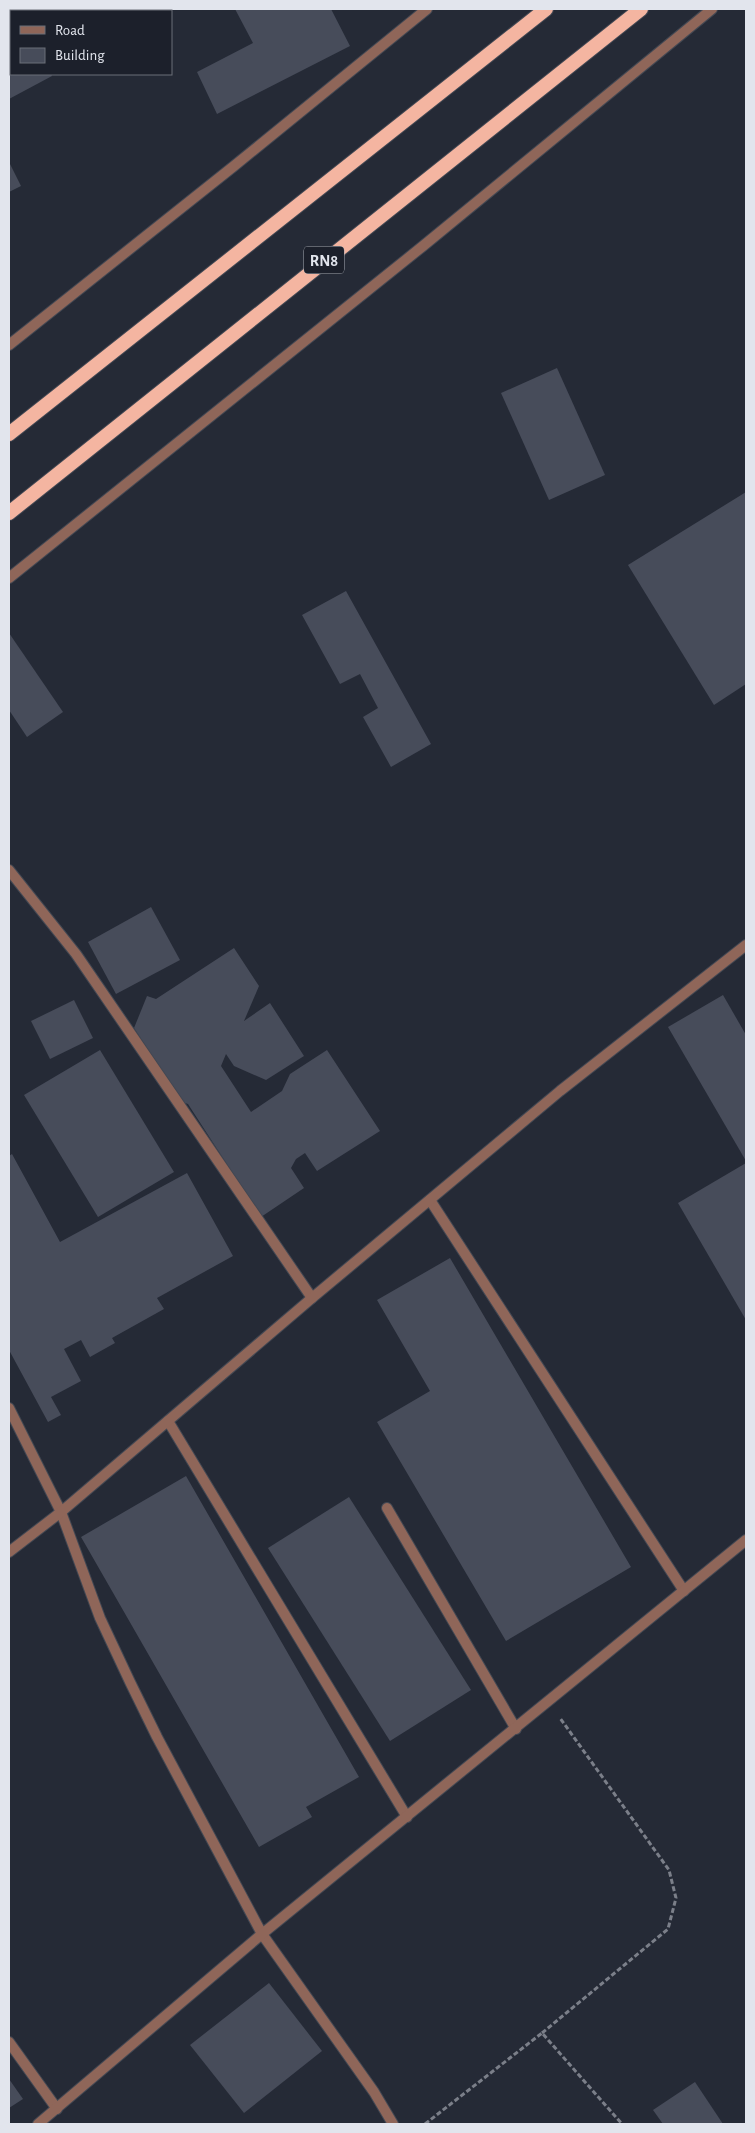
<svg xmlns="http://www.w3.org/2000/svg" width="755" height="2133" font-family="'Alegreya Sans',sans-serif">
<rect width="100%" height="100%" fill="#252a36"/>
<!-- building -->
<g fill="#474c5a">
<path d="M9,9H17L18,11H11V74H51L52,76L9,99Z"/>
<path d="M235,9H331L350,46L217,114L197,72L253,43Z"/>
<path d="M9,162L21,186L9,192Z"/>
<path d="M557,368L605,475L549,500L501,393Z"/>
<path d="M746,492V684L714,705L628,565Z"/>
<path d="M346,591L431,744L391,767L363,717L378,708L360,674L340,684L302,615Z"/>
<path d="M9,633L63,712L27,737L9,710Z"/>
<path d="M151,907L180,960L116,994L88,942Z"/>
<path d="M234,948L259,986L244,1021L270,1003L304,1056L266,1080L234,1066L226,1054L221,1066L251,1112L282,1091L290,1074L327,1050L380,1131L317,1171L305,1153L296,1159L291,1168L304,1188L261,1217L188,1104L182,1102L134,1028L147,996L156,999Z"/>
<path d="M723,995L746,1035V1161L668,1027Z"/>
<path d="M74,1000L93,1038L50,1059L31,1021Z"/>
<path d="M100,1050L174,1172L98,1217L24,1095Z"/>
<path d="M12,1154L60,1242L187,1173L233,1256L157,1298L164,1309L112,1338L115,1343L90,1357L81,1340L64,1349L81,1381L51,1397L61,1415L48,1422L9,1350V1156Z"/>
<path d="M746,1163V1320L678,1203Z"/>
<path d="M450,1258L631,1567L506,1641L377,1422L430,1391L377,1300Z"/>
<path d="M186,1476L359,1777L306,1807L312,1817L259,1847L81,1537Z"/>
<path d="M349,1497L471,1690L390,1741L268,1548Z"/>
<path d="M269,1983L322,2051L244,2113L190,2045Z"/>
<path d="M9,2079L23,2099L9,2108Z"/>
<path d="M695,2082L723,2124H663L653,2110Z"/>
</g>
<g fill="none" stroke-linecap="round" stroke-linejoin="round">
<defs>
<g id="minor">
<path d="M9,345L234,166L427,9"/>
<path d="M9,578L423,246L712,9"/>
<path d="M9,870L76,954L312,1298"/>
<path d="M430,1200L684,1591"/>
<path d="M9,1408L61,1512L100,1618L130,1682L157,1737L262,1934L374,2092L393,2124"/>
<path d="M168,1421L407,1817"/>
<path d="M387,1508L516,1729"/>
<path d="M9,1552L61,1512L312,1298L560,1091L746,945"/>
<path d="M9,2042L57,2109"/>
<path d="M38,2124L262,1934L746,1540"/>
</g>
<g id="trunk">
<path d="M9,434L546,9"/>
<path d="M9,513L641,9"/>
</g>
</defs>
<!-- minor casing -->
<use href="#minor" stroke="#434853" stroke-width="12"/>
<!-- trunk casing -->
<use href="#trunk" stroke="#434853" stroke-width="16"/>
<!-- path -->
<g stroke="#7b7f89" stroke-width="3" stroke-dasharray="5 2.5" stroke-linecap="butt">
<path d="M542,2033L668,1929L676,1898L669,1870L560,1718"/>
<path d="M425,2124L542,2033L622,2124"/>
</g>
<!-- minor -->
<use href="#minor" stroke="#8f6659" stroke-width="10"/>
<!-- trunk -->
<use href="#trunk" stroke="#f4b5a1" stroke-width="14"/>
</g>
<g text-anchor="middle" stroke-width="4.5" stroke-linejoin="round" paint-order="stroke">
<!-- shield labels -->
<rect fill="#1c202b" stroke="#a7aab3" stroke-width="1" x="304" y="246.5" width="40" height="27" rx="4"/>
<g font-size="16" font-weight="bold" fill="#e2e5ed">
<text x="324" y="266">RN8</text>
</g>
</g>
<!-- border -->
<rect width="755" height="2133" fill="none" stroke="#e2e5ed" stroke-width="20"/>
<!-- legend -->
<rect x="10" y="10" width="162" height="65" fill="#1c202b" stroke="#6b6f79"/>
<rect x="20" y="26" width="25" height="8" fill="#8f6659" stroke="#6b6f79"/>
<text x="55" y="35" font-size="15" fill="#e2e5ed">Road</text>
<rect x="20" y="48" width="25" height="15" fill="#474c5a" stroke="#6b6f79"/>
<text x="55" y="60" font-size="15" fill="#e2e5ed">Building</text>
</svg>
